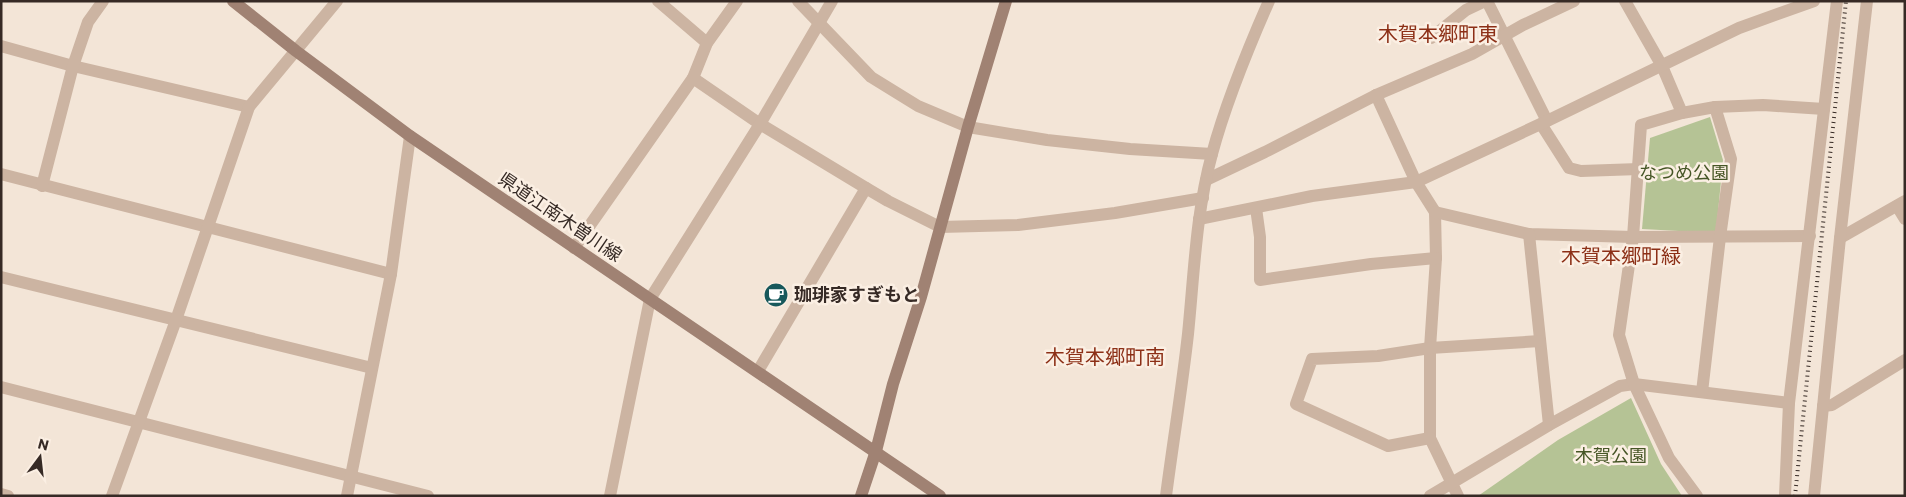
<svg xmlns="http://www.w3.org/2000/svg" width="1906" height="497" font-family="Commissioner,'Noto Sans JP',sans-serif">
<rect width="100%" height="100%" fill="#f3e5d7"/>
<!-- green -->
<g fill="#b5c395">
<path d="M1710,117L1723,160L1716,233L1642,229L1650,138Z"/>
<path d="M1631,398L1661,464L1682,496H1478L1558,440Z"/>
</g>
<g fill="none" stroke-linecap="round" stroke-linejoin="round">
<!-- street -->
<g stroke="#ccb4a2" stroke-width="12">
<path d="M658,1L707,43"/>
<path d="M798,1L871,77L918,106L968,127L1047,140L1130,149L1212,154"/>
<path d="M1487,1L1547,121"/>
<path d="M1625,1L1662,66L1682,113"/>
<path d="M1431,38L1466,10L1485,1"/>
<path d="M1,46L73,66L249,107"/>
<path d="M693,78L760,124L866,188L888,201L940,227L1018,225L1115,213L1203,198"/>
<path d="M1376,95L1416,182L1435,212L1436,258L1430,348V438L1458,496"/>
<path d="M1715,107L1763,105L1824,109"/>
<path d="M1541,124L1569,168L1581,171L1639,169"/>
<path d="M1,174L391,274"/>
<path d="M1206,180L1265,152L1376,95L1472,54L1523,25L1574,1"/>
<path d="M42,186L73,66L88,22L103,1"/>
<path d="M1897,206L1905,219"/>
<path d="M1256,208L1260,237V280L1371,264L1436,258"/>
<path d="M1435,212L1529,234L1633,237L1810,236"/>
<path d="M1199,219L1312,196L1416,182L1547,121L1739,28L1814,1"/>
<path d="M1529,234L1549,425"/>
<path d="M1840,238L1905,201"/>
<path d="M574,248L693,78L707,43L737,1"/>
<path d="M1,277L372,368"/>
<path d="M758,371L866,188"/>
<path d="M1,387L428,496"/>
<path d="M1823,406L1832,405L1905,360"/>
<path d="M1430,438L1388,446L1296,404L1312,359L1378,356L1430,348L1540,341"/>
<path d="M1,494L8,496"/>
<path d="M112,496L176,320L249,107L337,1"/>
<path d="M347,496L391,274L410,136"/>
<path d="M610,496L650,299L760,124L832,1"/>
<path d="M1166,496C1173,442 1182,388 1188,334C1194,274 1196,212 1212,154C1226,102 1247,51 1269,1"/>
<path d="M1430,496L1549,425L1620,386L1634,384L1789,403"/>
<path d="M1697,496L1669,458L1634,384L1619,335L1633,237L1641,125L1682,113L1715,107L1731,159L1720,237L1702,392"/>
<path d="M1785,496L1789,403L1837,1"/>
<path d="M1814,496L1840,238L1867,1"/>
</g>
<!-- secondary -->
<g stroke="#a08273" stroke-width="12">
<path d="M233,1L296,51L410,136L940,496"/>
<path d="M861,496L876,451L893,384L921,297L968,127L1006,1"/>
</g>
<!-- rail -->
<path stroke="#362a25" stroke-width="4" stroke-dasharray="1 4" stroke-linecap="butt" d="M1795,496L1846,1"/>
</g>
<!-- icons -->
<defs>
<symbol id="cafe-disc" viewBox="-11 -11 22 22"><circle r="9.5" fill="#17585b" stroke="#fbefe3"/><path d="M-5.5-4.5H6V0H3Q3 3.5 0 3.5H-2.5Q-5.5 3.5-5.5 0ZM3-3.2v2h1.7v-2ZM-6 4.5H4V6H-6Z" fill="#fff"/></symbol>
</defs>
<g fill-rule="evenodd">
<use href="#cafe-disc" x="762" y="281" width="28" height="28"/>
</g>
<g text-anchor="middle" stroke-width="5" stroke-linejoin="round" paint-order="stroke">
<!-- park labels -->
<g font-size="18" fill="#465626" stroke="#fbefe3">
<text x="1684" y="179">なつめ公園</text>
<text x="1611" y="462">木賀公園</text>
</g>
<!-- street labels -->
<g font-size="18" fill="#362a25" stroke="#fbefe3">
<text transform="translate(560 217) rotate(34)" y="6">県道江南木曽川線</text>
</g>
<!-- poi labels -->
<g font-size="18" font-weight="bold" fill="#362a25" stroke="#fbefe3" text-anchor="start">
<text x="794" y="301">珈琲家すぎもと</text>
</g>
<!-- quarter labels -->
<g font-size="20" fill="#8c2f16" stroke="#fbefe3">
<text x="1438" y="41">木賀本郷町東</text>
<text x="1621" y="263">木賀本郷町緑</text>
<text x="1105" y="364">木賀本郷町南</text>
</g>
</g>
<!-- border -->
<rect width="1906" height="497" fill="none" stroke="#362a25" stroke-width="5"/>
<!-- north arrow -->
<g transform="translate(40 457) rotate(15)" stroke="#fbefe3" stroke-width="4" paint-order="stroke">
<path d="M0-4L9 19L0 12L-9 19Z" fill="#362a25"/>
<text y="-8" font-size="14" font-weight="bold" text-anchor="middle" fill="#362a25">N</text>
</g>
</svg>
